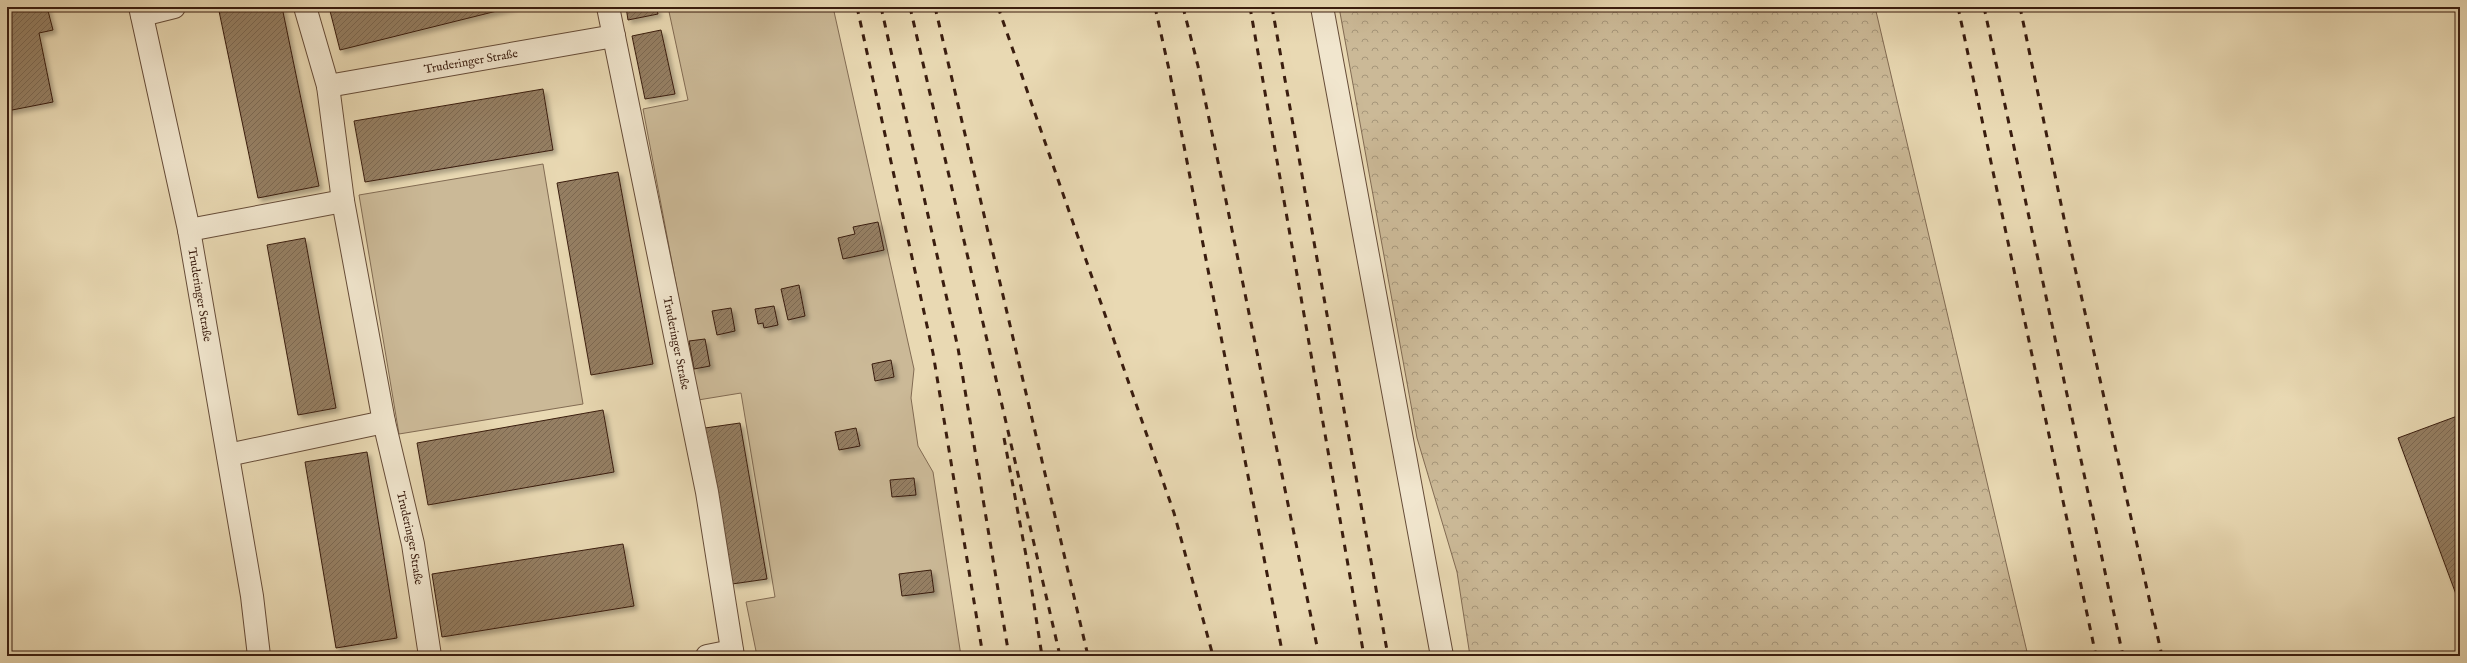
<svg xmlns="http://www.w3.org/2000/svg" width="2467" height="663" font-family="'IM FELL English',serif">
<defs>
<pattern id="forest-crowns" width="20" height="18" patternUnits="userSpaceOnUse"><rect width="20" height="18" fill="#cbb997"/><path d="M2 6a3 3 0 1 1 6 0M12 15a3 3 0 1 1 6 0" fill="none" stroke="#a6967a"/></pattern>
<pattern id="building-hatch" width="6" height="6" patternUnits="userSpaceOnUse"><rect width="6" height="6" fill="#957f64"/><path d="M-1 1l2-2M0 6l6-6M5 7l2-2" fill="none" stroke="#7b6751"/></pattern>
<filter id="shadow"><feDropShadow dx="3.5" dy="3.5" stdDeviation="2" flood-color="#0004"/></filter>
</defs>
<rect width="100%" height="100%" fill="#e9d9b3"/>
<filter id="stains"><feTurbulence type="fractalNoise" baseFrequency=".005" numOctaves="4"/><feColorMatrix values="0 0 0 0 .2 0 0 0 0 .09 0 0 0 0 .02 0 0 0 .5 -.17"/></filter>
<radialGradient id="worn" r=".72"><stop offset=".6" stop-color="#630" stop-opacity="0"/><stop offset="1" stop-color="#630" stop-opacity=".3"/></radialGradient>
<!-- forest -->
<path fill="url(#forest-crowns)" stroke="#826b53" d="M1339,7H1875L2028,656H1470L1457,572L1417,438Z"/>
<!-- garden -->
<g fill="#cbb997" stroke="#826b53">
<path d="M668,7H833L914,369L911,398L918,446L933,472L961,656H757L746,602L775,597L741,393L698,400L643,109L688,100Z"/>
<path d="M543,164L583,404L399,434L359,195Z"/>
</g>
<!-- building -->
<g fill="url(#building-hatch)" stroke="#3a1d0f" filter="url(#shadow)">
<path d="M7,7H47L53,30L39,33L53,102L7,111Z"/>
<path d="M240,7H282L319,186L258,198L219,11Z"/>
<path d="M329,7H513L340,50Z"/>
<path d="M626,7H656L658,14L628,20Z"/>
<path d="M661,30L675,94L645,99L632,36Z"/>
<path d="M543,89L553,150L365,182L354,121Z"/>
<path d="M618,172L653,364L591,375L557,183Z"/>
<path d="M878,222L884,250L843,259L838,238L855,234L853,227Z"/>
<path d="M305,238L336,408L298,415L267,245Z"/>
<path d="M799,285L805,316L788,320L781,289Z"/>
<path d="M774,306L778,325L764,328L763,323L758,324L755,309Z"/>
<path d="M731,308L735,331L717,335L712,311Z"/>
<path d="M705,339L710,366L694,369L689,341Z"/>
<path d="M891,360L894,377L875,381L872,364Z"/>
<path d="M603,410L614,472L428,505L417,443Z"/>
<path d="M2460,415V605L2398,438Z"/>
<path d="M740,423L767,579L732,584L705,428Z"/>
<path d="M856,428L860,446L839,450L835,432Z"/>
<path d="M367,452L397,638L336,648L305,462Z"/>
<path d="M914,478L916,495L892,497L890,480Z"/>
<path d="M623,544L634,606L442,637L432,574Z"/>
<path d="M931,570L934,592L902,596L899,574Z"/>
</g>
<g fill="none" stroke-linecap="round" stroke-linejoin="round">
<defs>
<g id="minor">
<path id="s1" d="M140,7L189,230L252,596L259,656"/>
<path id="s2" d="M305,7L328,86L343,201L384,422L413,544L430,656"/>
<path id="s3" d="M608,7L707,492L733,656"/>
<path d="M1322,7L1442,656"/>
<path d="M142,15L174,7"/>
<path id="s4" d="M328,86L614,36"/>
<path d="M189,230L343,201"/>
<path d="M228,455L384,422"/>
<path d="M707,656L732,651"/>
</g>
</defs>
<!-- minor casing -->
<use href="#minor" stroke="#664c38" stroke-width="24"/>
<!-- minor -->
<use href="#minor" stroke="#f1e6ce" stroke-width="22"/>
<!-- rail -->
<g stroke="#3a1d0f" stroke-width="3" stroke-dasharray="7 7" stroke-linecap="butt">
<path d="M857,7L933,353L983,656"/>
<path d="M881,7L958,348L1009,656"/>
<path d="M910,7L1060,656"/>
<path d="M935,7L1088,656"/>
<path d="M998,7L1174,513L1213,656"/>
<path d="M1155,7L1170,74L1283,656"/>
<path d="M1183,7L1198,66L1222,181L1319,656"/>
<path d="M1250,7L1364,656"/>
<path d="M1272,7L1388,656"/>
<path d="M1958,7L2096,656"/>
<path d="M1984,7L2123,656"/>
<path d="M2020,7L2066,228L2162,656"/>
<path d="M1004,438L1028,566L1042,656"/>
</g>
</g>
<g text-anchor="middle" stroke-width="4" stroke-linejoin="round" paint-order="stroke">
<!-- street labels -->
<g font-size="12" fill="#3a1d0f" stroke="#f1e6ce">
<text dy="4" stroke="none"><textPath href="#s4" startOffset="145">Truderinger Straße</textPath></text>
<text dy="4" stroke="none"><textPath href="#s1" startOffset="294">Truderinger Straße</textPath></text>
<text dy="4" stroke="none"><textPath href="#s3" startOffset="343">Truderinger Straße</textPath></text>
<text dy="4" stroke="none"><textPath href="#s2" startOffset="542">Truderinger Straße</textPath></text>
</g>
</g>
<!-- margin -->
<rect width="2467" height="663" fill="none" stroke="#e9d9b3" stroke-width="24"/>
<rect x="8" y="8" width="2451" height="647" fill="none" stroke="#3a1d0f" stroke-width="2"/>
<rect x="12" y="12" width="2443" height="639" fill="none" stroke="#3a1d0f"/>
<rect width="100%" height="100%" filter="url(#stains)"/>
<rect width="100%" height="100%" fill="url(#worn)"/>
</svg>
